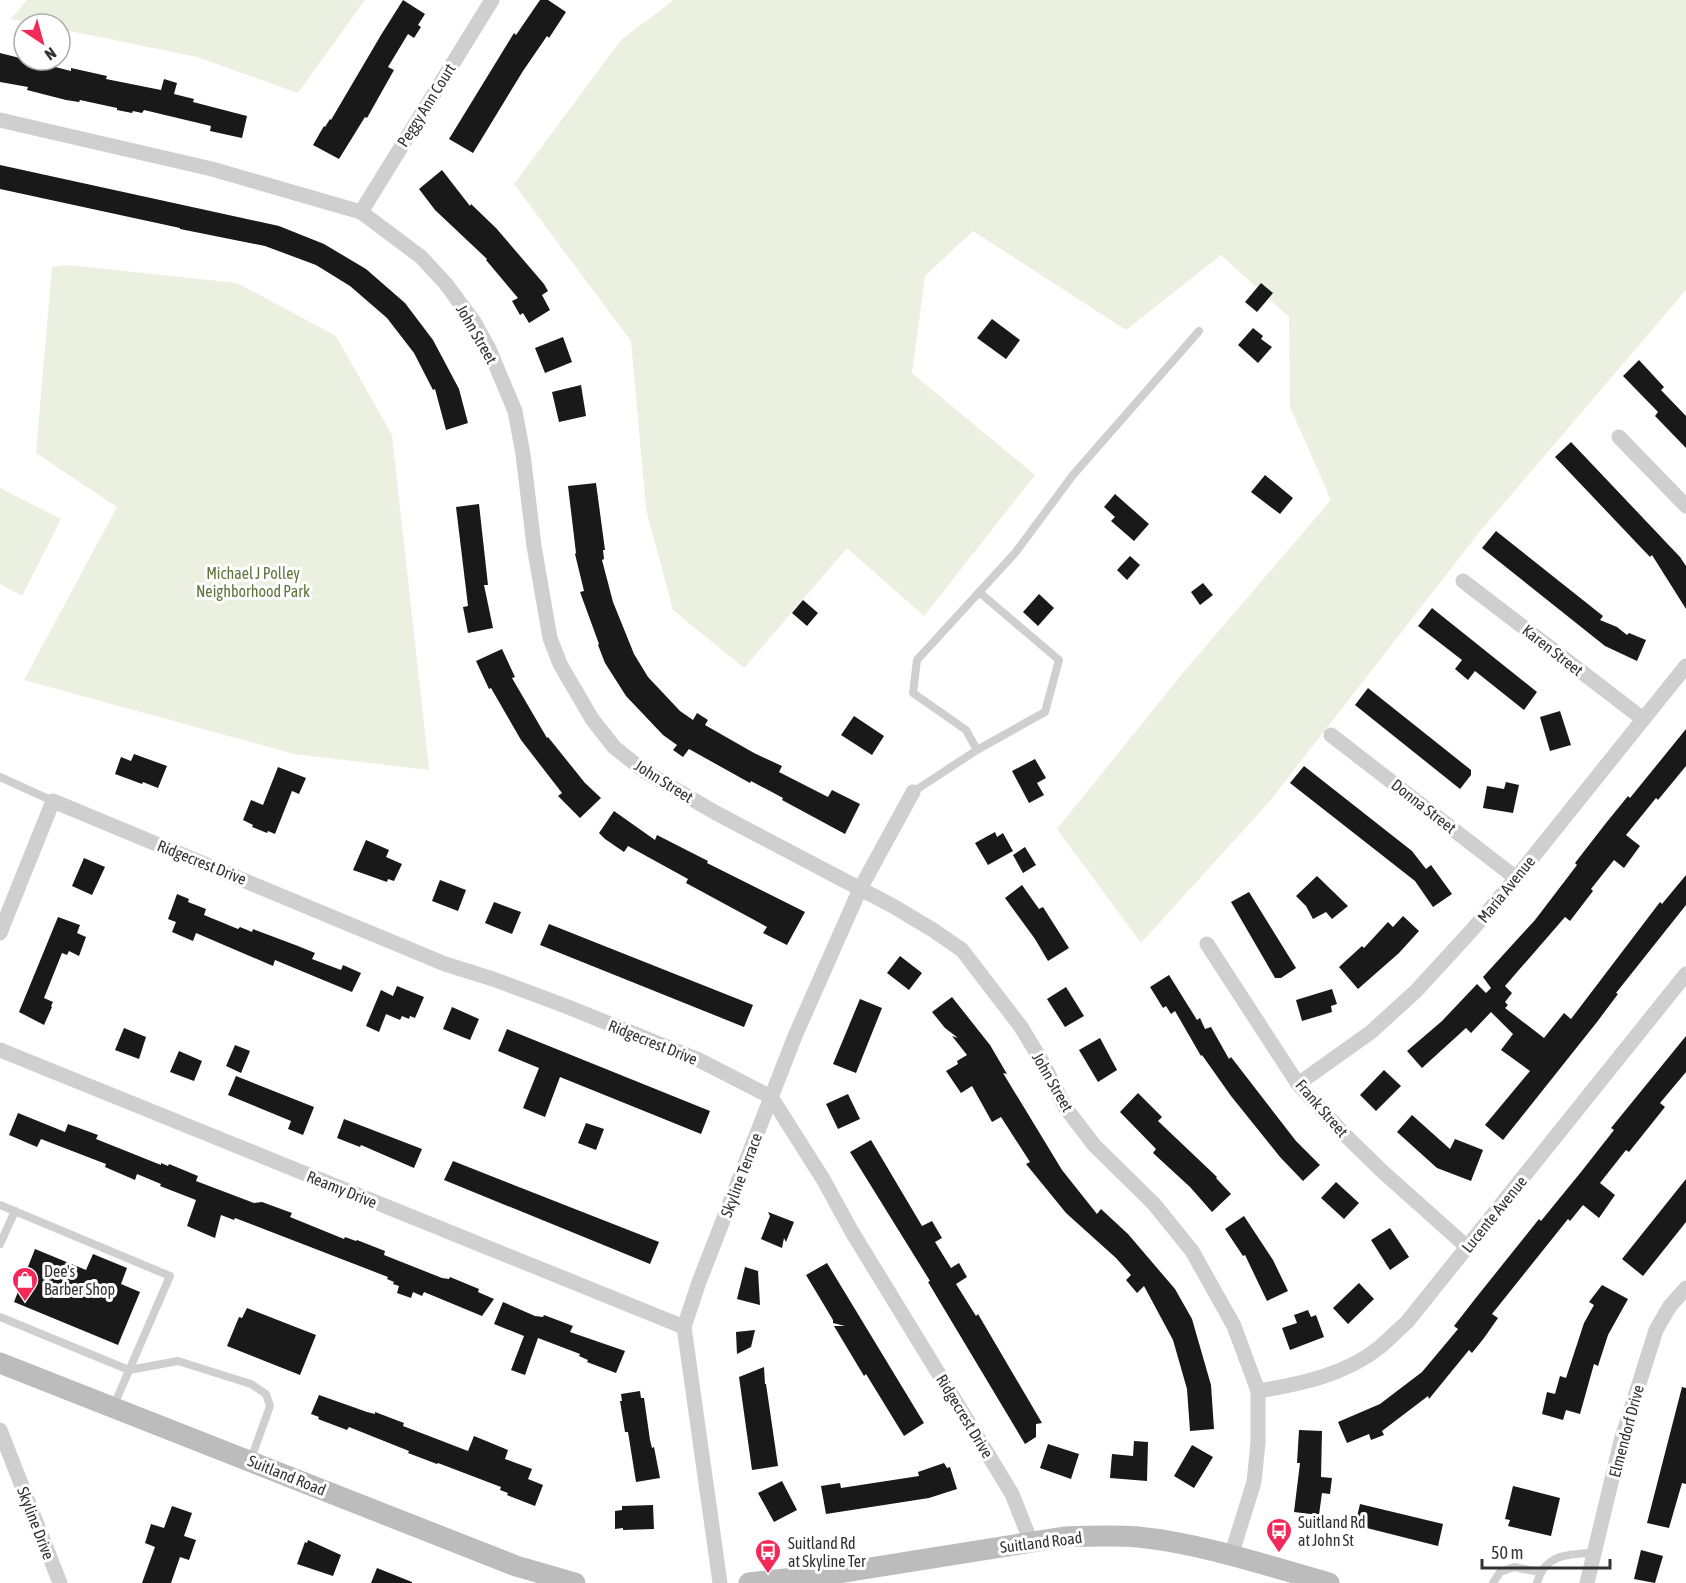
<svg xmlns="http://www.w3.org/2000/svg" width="1686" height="1583" font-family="'Asap Condensed',sans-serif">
<rect width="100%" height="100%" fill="#fff"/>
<!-- green -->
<g fill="#ebf0e0">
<path d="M27,0H365L298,93L197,57L60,29V24H36L11,19Z"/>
<path d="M674,0H1686V290L1481,530L1269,802L1141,943L1057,829L1182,674L1331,500L1290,407L1289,317L1221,255L1126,330L973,231L925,276L912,373L1035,475L924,616L847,548L744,668L673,610L646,509L631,341L514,184L621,40Z"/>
<path d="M68,265L237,283L336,336L392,435L429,770L294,754L24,680L117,507L36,453L52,267Z"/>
<path d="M0,488L61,519L22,596L0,584Z"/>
</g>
<!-- building -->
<g fill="#191919">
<path d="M403,0L425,14L418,25L421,27L414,38L408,34L388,67L394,70L367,118L365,117L339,159L313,145L324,126L325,127L330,119L331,120L381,35Z"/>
<path d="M540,0H548L566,12L549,38L547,36L523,71L473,153L449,139L514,33L516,35Z"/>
<path d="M0,53L71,71V68L107,76L106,79L161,90L164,79L177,83L174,94L194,99L193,102L247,116L242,138L210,131L211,126L144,110L142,113L133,111L132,113L117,110V108L80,100L79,102L66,100L27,90L28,87L0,82Z"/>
<path d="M0,165L279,226L324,244L366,269L405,303L433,340L459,389L468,423L446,430L435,389L433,390L414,353L387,318L350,286L316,265L265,246L180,229V228L0,189Z"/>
<path d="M442,170L470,206L471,204L496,228L544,284L548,291L542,295L550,310L529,323L523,313L520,315L512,301L518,298L486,260L487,259L435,210L419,189Z"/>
<path d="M1261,283L1273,293L1257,312L1245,302Z"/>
<path d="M992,319L1020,340L1006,359L977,338Z"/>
<path d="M1253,328L1263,336L1261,339L1272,347L1258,363L1238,345Z"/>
<path d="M563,337L572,362L545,373L535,348Z"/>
<path d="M1639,360L1664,387L1661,390L1686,416V448L1655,416L1658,412L1623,376Z"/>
<path d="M581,385L586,416L559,422L552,392Z"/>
<path d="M1571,442L1680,557L1686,566V609L1652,555L1650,557L1555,457Z"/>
<path d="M1265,475L1293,498L1280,514L1251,492Z"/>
<path d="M596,483L605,550H603L604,559L602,560L613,602L634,654L648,677L680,711L693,720L697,713L708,720L705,725L754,753L782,766L779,772L828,797L832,790L860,804L845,834L782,800L783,798L751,781L750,783L689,749L683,757L673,750L677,745L663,735L626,696L605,663L598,645L599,644L580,592L584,591L575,554L576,553L568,486Z"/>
<path d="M1115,494L1149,524L1134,541L1111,521L1115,517L1104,507Z"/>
<path d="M479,504L488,585H484L493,628L468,633L463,607L468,606L456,507Z"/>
<path d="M1496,531L1603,616L1600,620L1617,627L1627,635L1629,633L1646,640L1637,661L1605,646L1482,548Z"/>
<path d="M1130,556L1140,565L1127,580L1117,570Z"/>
<path d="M1203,583L1213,595L1200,605L1191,592Z"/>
<path d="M1039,594L1054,608L1038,626L1023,612Z"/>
<path d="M803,600L818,613L807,626L792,613Z"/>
<path d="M1432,608L1537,692L1524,710L1475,671L1468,680L1455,669L1462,660L1418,626Z"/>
<path d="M502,649L515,677L512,678L547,738L548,737L585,783L601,798L580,818L558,796L562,793L521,740L491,688L489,689L476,661Z"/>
<path d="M1368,688L1471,770V775L1460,789L1355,705Z"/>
<path d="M1560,711L1571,745L1550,751L1540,717Z"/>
<path d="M854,716L884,736L872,755L841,735Z"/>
<path d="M1686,729V766L1658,800L1656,798L1626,835L1640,846L1624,868L1614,860L1591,889L1593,891L1570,921L1565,917L1505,986L1512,993L1505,1002L1508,1005L1505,1008L1544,1038L1564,1013L1571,1019L1660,902L1662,904L1686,875V905L1616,993L1618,994L1597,1022L1503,1140L1485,1125L1530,1071L1501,1050L1513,1034L1491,1012L1471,1033L1466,1028L1422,1068L1407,1051L1442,1021L1477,984L1486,993L1491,988L1483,977L1535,920L1577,865L1575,863L1606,823L1628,796L1630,798Z"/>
<path d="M134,754L167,766L158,788L143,782L142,784L115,774L121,757L131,761Z"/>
<path d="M1035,759L1046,778L1037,783L1044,795L1029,803L1012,771Z"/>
<path d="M1304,766L1412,851L1426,869L1431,865L1452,894L1433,907L1415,881L1290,783Z"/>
<path d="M278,767L306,778L299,794L292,791L275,834L268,831L267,833L252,827L253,825L243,820L251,800L263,805Z"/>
<path d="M1506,782L1519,785L1513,813L1483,808L1487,786L1504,789Z"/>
<path d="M614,811L655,840L657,835L708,861L707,863L805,912L787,945L763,933L767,927L686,883L688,879L628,846L624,852L605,839L599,833Z"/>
<path d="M995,832L997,837L1003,833L1013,851L988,865L975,843Z"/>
<path d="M366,840L389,850L386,857L402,864L394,881L388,879L387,882L353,870Z"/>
<path d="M1025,847L1036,865L1023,873L1013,855Z"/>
<path d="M84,858L105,867L92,895L72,886Z"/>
<path d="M1317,876L1348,906L1332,919L1326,912L1313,919L1306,906L1296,896Z"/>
<path d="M440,880L466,890L458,911L432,901Z"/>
<path d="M1022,885L1039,909L1043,907L1069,948L1048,961L1035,939L1005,898Z"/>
<path d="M1249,892L1296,968L1281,978H1275L1231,902Z"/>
<path d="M177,894L189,899L188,902L206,909L204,915L238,929L240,927L252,932L253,929L298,946L315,953L312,959L341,970L343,965L361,973L352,992L275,960L273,966L196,933L193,941L172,932L176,922L168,919Z"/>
<path d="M494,902L521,912L512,934L485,923Z"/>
<path d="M1403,916L1419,931L1399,953L1358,989L1339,967L1362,946L1364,948L1388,922L1393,927Z"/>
<path d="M58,917L80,925L77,933L86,937L79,956L69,951L67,955L62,953L44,998L53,1002L51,1006L52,1007L44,1025L19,1012Z"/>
<path d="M549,924L753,1005L744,1027L540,945Z"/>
<path d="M900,956L922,973L909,990L887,973Z"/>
<path d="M1169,975L1197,1020L1200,1018L1205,1029L1211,1027L1229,1059L1231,1057L1296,1141L1320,1165L1303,1181L1280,1157L1231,1096L1202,1055L1201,1056L1175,1011L1171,1014L1166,1006L1163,1008L1150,987Z"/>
<path d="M397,986L424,997L415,1018L410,1016L409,1019L402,1016L400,1020L386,1014L379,1032L366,1026L381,990L393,996Z"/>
<path d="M1066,987L1084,1016L1065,1027L1047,999Z"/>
<path d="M1332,989L1337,1004L1331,1006L1332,1012L1302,1021L1296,1000Z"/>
<path d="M952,997L990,1045L1007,1074L1003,1073L1062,1170L1097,1214L1101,1209L1128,1234L1175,1289L1192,1319L1211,1385L1214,1429L1190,1431L1187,1389L1173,1340L1144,1286L1137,1293L1126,1280L1131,1275L1116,1258L1066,1213L1026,1164L1030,1162L1001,1117L992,1122L972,1086L961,1093L946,1071L958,1064L957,1061L967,1055L952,1036L958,1038L945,1028L932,1012Z"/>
<path d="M860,999L882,1008L856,1073L833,1064Z"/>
<path d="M452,1007L479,1019L470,1040L443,1029Z"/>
<path d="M124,1028L146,1037L139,1059L115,1050Z"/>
<path d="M507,1029L710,1111L701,1134L560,1077L545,1117L523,1108L539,1068L498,1051Z"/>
<path d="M1686,1036V1072L1660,1103L1665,1107L1629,1152L1626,1150L1600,1183L1615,1195L1599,1218L1583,1205L1570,1221L1568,1219L1492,1314L1498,1318L1484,1338L1472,1353L1469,1350L1429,1399L1428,1396L1382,1431L1384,1435L1371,1440L1369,1434L1347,1443L1338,1422L1380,1404L1422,1372L1458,1329L1454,1326L1475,1299L1539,1219L1541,1221L1581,1172L1614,1130L1611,1128Z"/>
<path d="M1100,1038L1117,1070L1098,1082L1079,1050Z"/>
<path d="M235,1045L250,1051L241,1073L226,1066Z"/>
<path d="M179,1051L202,1061L194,1081L170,1072Z"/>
<path d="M1384,1070L1401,1086L1376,1111L1360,1095Z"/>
<path d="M236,1076L314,1107L303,1135L288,1129L291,1121L228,1095Z"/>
<path d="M1138,1093L1162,1117L1158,1121L1217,1177L1216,1178L1231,1194L1212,1212L1190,1187L1153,1153L1156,1149L1120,1112Z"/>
<path d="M848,1094L860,1119L838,1129L826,1104Z"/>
<path d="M18,1113L65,1132L68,1124L98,1135L96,1139L161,1165V1163L168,1166L169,1164L198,1176L196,1181L254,1203L262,1202L292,1213L290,1217L344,1239L345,1237L356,1241L357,1240L385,1251L384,1255L442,1278L449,1279L450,1277L479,1289L478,1292L494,1299L482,1316L424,1292L422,1296L413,1292L411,1298L397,1293L399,1286L393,1284L394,1282L387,1279L388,1277L235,1218L234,1220L221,1215L215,1238L187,1226L196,1200L160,1186L161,1184L137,1174L135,1180L105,1167L106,1164L41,1139L37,1147L9,1135Z"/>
<path d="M1412,1115L1450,1149L1455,1139L1483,1150L1471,1181L1437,1168L1397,1132Z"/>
<path d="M344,1119L422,1149L414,1168L361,1145L360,1147L337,1138Z"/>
<path d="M586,1123L604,1129L596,1150L578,1143Z"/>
<path d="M871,1140L922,1226L932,1221L942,1238L935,1242L951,1268L959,1263L967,1277L956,1284L976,1316L978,1314L1042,1423L1036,1424V1437L1025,1444L928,1282L930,1281L850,1152Z"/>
<path d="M453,1161L659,1242L650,1264L444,1180Z"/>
<path d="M1686,1179V1222L1643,1276L1622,1259Z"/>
<path d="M1336,1182L1359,1203L1344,1219L1321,1198Z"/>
<path d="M768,1212L794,1222L786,1242L784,1238L782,1248L761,1239L770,1216Z"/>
<path d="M1244,1216L1273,1260L1288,1291L1267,1301L1245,1255L1243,1256L1225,1229Z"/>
<path d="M1390,1228L1409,1257L1390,1270L1371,1240Z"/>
<path d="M35,1249L86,1270L93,1254L127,1268L121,1284L140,1292L118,1345L14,1302Z"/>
<path d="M827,1263L924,1423L904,1436L866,1374L864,1376L834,1326H845L833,1323V1320L806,1275Z"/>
<path d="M745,1267L758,1271L760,1305L737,1299Z"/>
<path d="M1359,1283L1374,1299L1348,1324L1333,1308Z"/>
<path d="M1602,1285L1628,1299L1608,1335L1598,1366L1594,1364L1580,1414L1566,1410L1563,1420L1542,1414L1547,1392L1555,1394L1560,1376L1566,1378L1584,1323L1594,1305L1589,1302Z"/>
<path d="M503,1302L535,1316L543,1317L544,1315L573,1326L570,1332L625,1351L616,1373L587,1362L588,1360L579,1356L580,1354L538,1338L525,1375L511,1370L524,1336L494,1324Z"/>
<path d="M247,1308L316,1335L300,1375L227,1346L239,1317L242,1318Z"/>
<path d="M1308,1310L1311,1317L1316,1315L1324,1337L1290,1350L1282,1328L1297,1323L1294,1315Z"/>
<path d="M755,1330L751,1347L737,1354L736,1332Z"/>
<path d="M764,1367L765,1384H766L778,1466L752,1470L739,1377Z"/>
<path d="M1682,1387L1686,1388V1484L1682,1483L1669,1528L1647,1523Z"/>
<path d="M640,1391L641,1398H644L650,1440L652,1448L654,1447L660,1478L636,1482L628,1432H625L620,1401H622L621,1394Z"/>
<path d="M319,1395L367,1412L375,1414V1412L404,1423L403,1426L468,1451L474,1436L508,1450L505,1459L532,1469L528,1479L543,1485L535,1506L507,1495L508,1493L500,1490L501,1487L438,1463L437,1464L408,1453L409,1451L349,1427L347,1430L318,1419L319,1417L311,1414Z"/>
<path d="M1299,1430L1322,1431L1321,1477L1332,1478L1330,1494L1322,1493L1319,1515L1294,1512L1300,1463H1297Z"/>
<path d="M1134,1441L1148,1442L1147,1481L1110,1478L1112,1454L1133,1456Z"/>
<path d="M1048,1444L1079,1454L1071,1479L1040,1468Z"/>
<path d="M1192,1445L1213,1457L1194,1488L1174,1476Z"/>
<path d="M944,1463L947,1468L950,1467L957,1489L929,1498L826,1514L821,1486L840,1483L841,1488L919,1476L918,1472Z"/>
<path d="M782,1481L797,1510L774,1522L758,1493Z"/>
<path d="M1513,1486L1560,1498L1551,1536L1508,1526L1510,1520L1505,1519Z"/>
<path d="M1360,1504L1443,1524L1438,1546L1355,1525Z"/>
<path d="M653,1505L654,1529L623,1530V1528L615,1529V1511L622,1510V1506Z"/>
<path d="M172,1506L192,1513L184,1536L196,1540L189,1560L180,1557L171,1583H142L155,1547L145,1543L151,1524L164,1528Z"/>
<path d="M308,1540L341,1555L333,1576L297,1564L305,1542L307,1543Z"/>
<path d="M1641,1550L1663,1556L1655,1583L1634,1579Z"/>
<path d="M377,1568L412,1582V1583H371Z"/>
</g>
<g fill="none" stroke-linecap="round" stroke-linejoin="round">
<!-- service -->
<g stroke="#cfcfcf" stroke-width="8">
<path d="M977,750L966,730L913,693L917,660L1015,553L1073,475L1199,331"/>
<path d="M0,777L53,801"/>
<path d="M913,792L977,750L1045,712L1059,660L979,592"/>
<path d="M0,1205L170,1276L114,1405"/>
<path d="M0,1244L15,1211"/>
<path d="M0,1317L129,1370L178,1361L251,1384L266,1394L270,1406L251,1459"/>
<path d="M1493,1583L1500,1572L1514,1567L1540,1572"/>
<path d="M1537,1583C1545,1554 1568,1554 1594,1553"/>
</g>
<!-- minor -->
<g stroke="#cfcfcf" stroke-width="15">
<path d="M0,120L212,169L361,212L421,257L446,284L474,322L489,349L515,411L523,454L534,546L550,638L560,664L592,719L614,747L644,771L716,813L893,906L933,930L962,950L1021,1027L1044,1065L1065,1107L1094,1145L1154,1204L1192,1251L1234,1326L1258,1391V1443L1254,1482L1231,1556"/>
<path d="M361,212L492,0"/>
<path d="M1619,437L1686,506"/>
<path d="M1463,581L1643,719"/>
<path d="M1331,735L1516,878"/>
<path d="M0,933L53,801L445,964L493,979L568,1007L699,1060L771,1097L823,1179L852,1232L986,1451L1012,1494L1031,1542"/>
<path d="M1207,944L1298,1084L1343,1133L1383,1172L1467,1247"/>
<path d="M0,1050L684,1327"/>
<path d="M1298,1084L1371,1032L1416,991L1472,930L1516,878L1686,666"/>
<path d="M1258,1391C1301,1384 1345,1375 1380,1347C1389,1339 1398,1330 1407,1322L1686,974"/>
<path d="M0,1430L60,1583"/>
<path d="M720,1583L684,1327L699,1282L795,1036L860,889L913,792"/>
<path d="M1587,1583L1621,1441L1656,1330L1670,1306L1686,1288"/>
</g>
<!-- secondary -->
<g stroke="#bcbcbc" stroke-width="21">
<path d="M0,1363L516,1566L575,1583"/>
<path d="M749,1583L838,1573L1064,1537C1088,1536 1113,1535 1138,1537C1200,1543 1268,1566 1329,1583"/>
</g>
</g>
<!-- icons -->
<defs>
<symbol id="shop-pin" viewBox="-11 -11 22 30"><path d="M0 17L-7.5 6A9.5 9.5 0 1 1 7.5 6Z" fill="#f52959" stroke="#fff"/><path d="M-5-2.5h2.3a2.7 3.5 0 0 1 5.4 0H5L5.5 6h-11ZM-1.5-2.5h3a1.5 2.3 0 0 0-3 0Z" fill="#fff"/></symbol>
<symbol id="bus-pin" viewBox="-11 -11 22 30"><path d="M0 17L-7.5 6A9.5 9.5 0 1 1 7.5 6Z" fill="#f52959" stroke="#fff"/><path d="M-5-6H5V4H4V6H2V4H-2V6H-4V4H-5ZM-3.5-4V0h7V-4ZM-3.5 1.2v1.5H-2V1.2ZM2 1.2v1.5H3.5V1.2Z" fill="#fff"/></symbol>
</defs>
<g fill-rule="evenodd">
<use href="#shop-pin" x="10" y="1265" width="30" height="40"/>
<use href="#bus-pin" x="1264" y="1516" width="30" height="40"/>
<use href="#bus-pin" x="753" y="1537" width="30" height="40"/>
</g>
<g text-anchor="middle" stroke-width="6" stroke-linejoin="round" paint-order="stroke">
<!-- street labels -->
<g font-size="16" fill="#323232" stroke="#fff">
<text transform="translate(426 105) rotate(-58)" y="6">Peggy Ann Court</text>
<text transform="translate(477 334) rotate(60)" y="6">John Street</text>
<text transform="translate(1553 650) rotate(38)" y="6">Karen Street</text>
<text transform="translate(664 781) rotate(32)" y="6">John Street</text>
<text transform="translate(1424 806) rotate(38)" y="6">Donna Street</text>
<text transform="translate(202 862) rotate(22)" y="6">Ridgecrest Drive</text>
<text transform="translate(1506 889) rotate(-51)" y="6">Maria Avenue</text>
<text transform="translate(653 1042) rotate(22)" y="6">Ridgecrest Drive</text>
<text transform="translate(1053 1082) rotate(60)" y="6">John Street</text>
<text transform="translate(1322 1108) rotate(49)" y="6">Frank Street</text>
<text transform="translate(741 1175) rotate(-69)" y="6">Skyline Terrace</text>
<text transform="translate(342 1189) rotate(22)" y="6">Reamy Drive</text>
<text transform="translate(1494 1214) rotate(-51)" y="6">Lucente Avenue</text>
<text transform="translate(965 1416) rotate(59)" y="6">Ridgecrest Drive</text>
<text transform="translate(1626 1431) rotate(-75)" y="6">Elmendorf Drive</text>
<text transform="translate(287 1475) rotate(22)" y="6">Suitland Road</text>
<text transform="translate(36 1523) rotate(69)" y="6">Skyline Drive</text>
<text transform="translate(1041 1542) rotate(-7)" y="6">Suitland Road</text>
</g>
<!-- park labels -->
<g font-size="16" fill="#5e743a" stroke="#fff">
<text x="253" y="579">Michael J Polley<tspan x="253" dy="18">Neighborhood Park</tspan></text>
</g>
<!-- poi labels -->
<g font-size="16" fill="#323232" stroke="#fff" text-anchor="start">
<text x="44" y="1277">Dee's<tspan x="44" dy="18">Barber Shop</tspan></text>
<text x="1298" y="1528">Suitland Rd<tspan x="1298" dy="18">at John St</tspan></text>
<text x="788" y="1549">Suitland Rd<tspan x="788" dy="18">at Skyline Ter</tspan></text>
</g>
</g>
<!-- north arrow -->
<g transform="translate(42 42) rotate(144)"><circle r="28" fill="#ffffff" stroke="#adadad" stroke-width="1.5"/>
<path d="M0-4.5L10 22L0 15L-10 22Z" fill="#f52959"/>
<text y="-9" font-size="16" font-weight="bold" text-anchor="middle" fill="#323232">N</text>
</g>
<!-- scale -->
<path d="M1482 1559v9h128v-9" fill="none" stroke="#323232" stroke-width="3"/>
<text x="1491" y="1559" font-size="18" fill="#323232" stroke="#ffffff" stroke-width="4.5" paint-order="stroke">50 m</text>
</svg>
